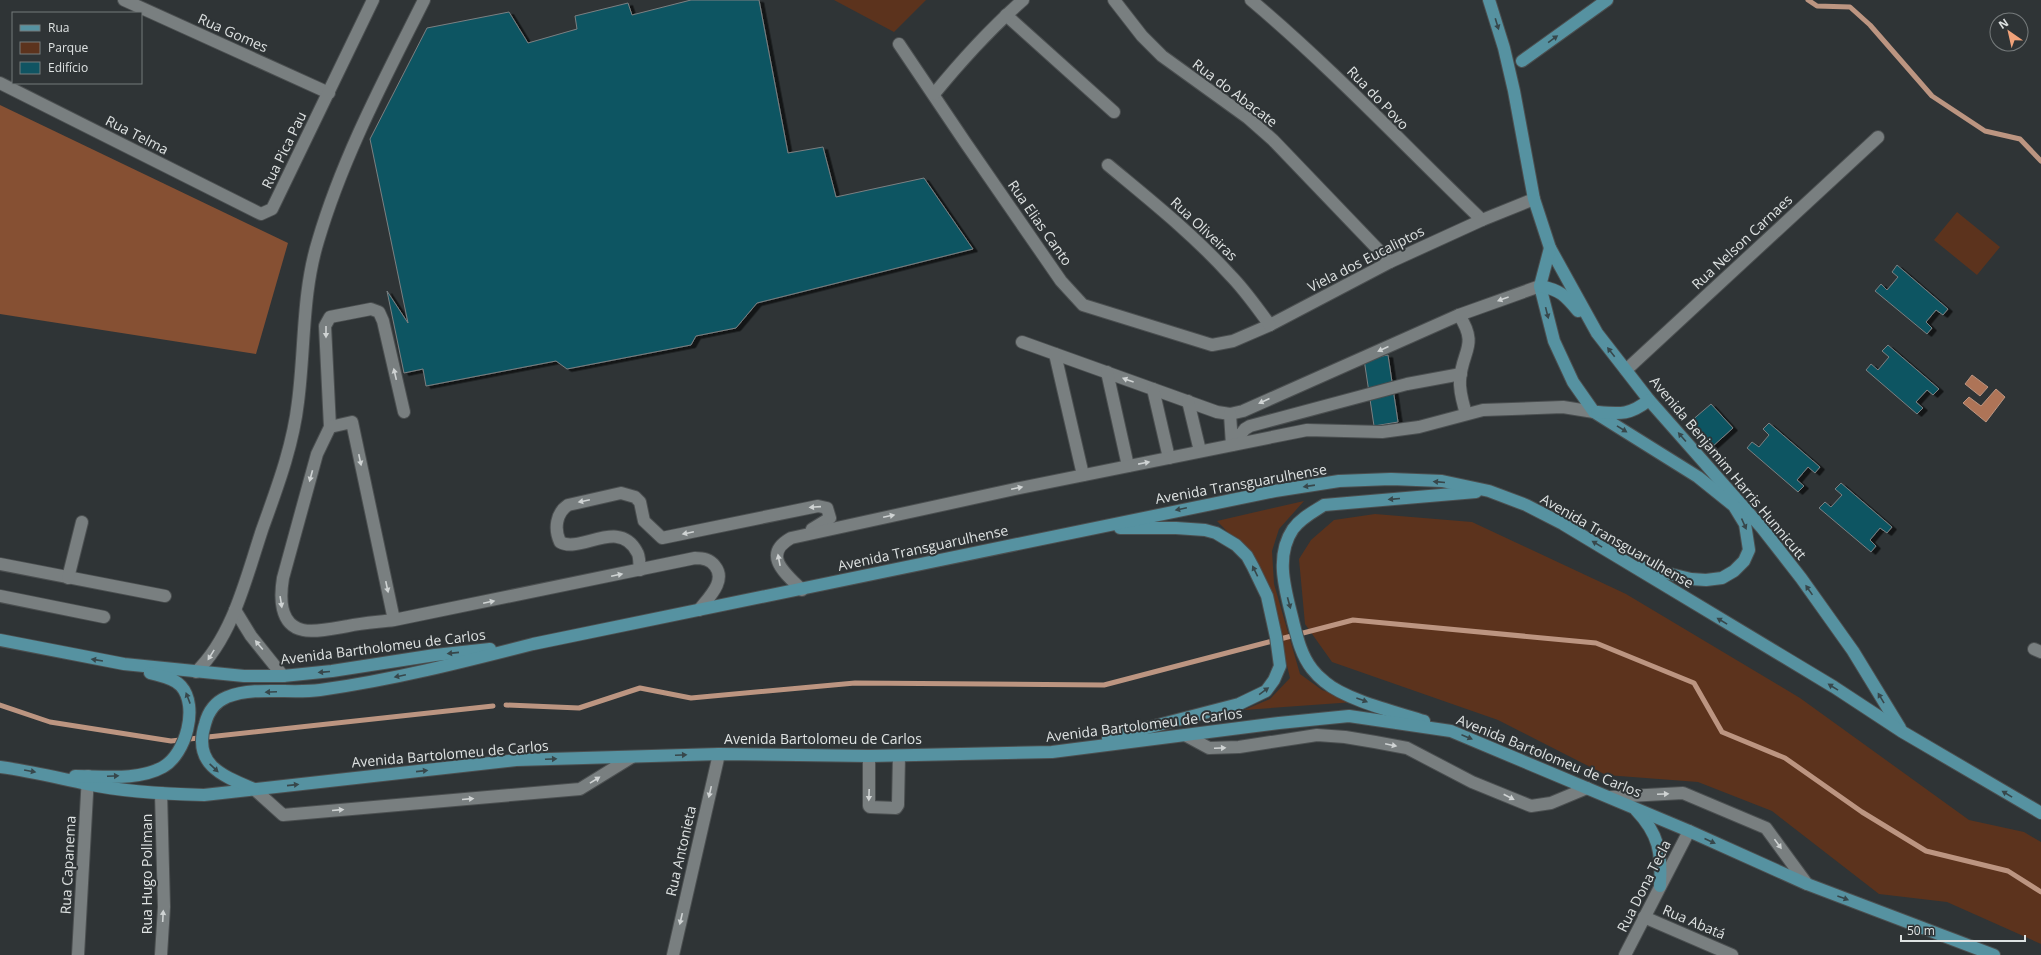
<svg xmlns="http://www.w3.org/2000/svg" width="2041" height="955" font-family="'Open Sans',sans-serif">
<defs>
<filter id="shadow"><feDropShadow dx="4.5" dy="2.5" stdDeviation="0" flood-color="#0009"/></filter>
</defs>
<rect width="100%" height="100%" fill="#2f3436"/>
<!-- green -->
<g fill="#5c331d">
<path d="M834,0H926L894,32Z"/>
<path d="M1957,212L2000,247L1977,275L1934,240Z"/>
<path d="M1304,501L1279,529L1272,551L1274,584L1300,674L1322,690L1354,702L1244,710L1270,699L1290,678L1268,587L1256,561L1217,521Z"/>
<path d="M1375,514L1472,522L1626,594L1800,698L1969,820L2024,832L2041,842V944L1947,902L1879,894L1772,811L1698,782L1606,775L1498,720L1332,662L1305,624L1299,559L1311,540L1334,520Z"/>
</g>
<!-- forest -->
<path fill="#865033" d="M0,105L288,243L256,354L0,314Z"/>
<!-- water -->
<g fill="#ae7457" stroke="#bc9581">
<path d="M1972,375L1988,387L1980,396L1965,384Z"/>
<path d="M1996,389L2005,397L1986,422L1963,403L1969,397L1981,406Z"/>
</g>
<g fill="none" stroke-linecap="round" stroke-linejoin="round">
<!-- stream -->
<g stroke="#bc9581" stroke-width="5">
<path d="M1808,0L1817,6L1850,7L1870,25L1932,96L1985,131L2020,139L2041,161"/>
<path d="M0,705L50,722L171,741L493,706"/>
<path d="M506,705L579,708L640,688L691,698L855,683L1104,685L1353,620L1596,643L1694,683L1722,732L1785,758L1862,812L1926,851L2008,871L2041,892"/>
</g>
</g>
<!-- building -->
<g fill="#105462" stroke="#7b8082" filter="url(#shadow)">
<path d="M691,0H759L788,153L823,147L836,197L924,178L973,249L757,303L736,328L696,336L691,345L567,369L556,361L426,386L423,369L404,373L387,291L408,323L370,139L427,28L509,12L528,43L577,29L575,16L628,3L632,15Z"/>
<path d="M1897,265L1948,309L1943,315L1936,310L1926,322L1932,328L1927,334L1875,291L1881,284L1887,290L1898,277L1892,272Z"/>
<path d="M1888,345L1939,389L1933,395L1927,390L1916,402L1923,408L1917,414L1866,370L1871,364L1878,370L1889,357L1882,351Z"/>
<path d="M1388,355L1398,422L1374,426L1364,359Z"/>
<path d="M1711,404L1733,428L1712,447L1690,422Z"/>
<path d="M1769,423L1820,467L1815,473L1808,467L1797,480L1804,486L1798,492L1747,448L1752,442L1759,447L1769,435L1763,429Z"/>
<path d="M1841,483L1892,527L1887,533L1880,528L1870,540L1876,546L1871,552L1819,508L1825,502L1831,507L1842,495L1835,489Z"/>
</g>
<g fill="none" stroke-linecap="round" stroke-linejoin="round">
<defs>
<g id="minor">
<path d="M124,0L329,93"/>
<path d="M1114,0L1142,36L1162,56L1248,118L1273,140L1390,262"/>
<path d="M1251,0C1332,68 1405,146 1482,220"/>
<path d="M1006,15L1114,112"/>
<path d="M899,44L965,142L1061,281L1083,305L1212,345L1233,341L1270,325L1390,262L1482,220L1534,199"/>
<path d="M0,83L261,214L272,209L373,0"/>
<path d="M934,94C961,61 990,29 1023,0"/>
<path d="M1108,165C1150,200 1193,234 1230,275C1245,290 1257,308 1270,325"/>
<path d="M1459,315C1479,346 1462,350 1460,380C1459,391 1463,403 1466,414"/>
<path d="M1022,342L1217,412L1230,414L1243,411L1459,315L1540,286"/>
<path d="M1055,354L1083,475"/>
<path d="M1626,370L1878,137"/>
<path d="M1107,372L1128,466"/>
<path d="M1153,389L1169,458"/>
<path d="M1188,401L1200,451"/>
<path d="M1230,414L1232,445L1245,429L1250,426L1407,384L1461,374"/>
<path d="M330,427L325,326L330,317L371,309L379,312L383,321L404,412"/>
<path d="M0,564L165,596"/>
<path d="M640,570C639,565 640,556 637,552C619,517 580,554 560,542C554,529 556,513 568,505L621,493L635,497L640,502L644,521L662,538L818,506L827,508L830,518L812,529"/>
<path d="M68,578L82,522"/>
<path d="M802,590C786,574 761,555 791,538L1015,489L1307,430L1382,432L1419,427L1483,410L1563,407L1594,412"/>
<path d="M0,596L104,617"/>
<path d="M235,610L251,636L283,676"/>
<path d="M394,620C379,622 363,623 348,626C336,628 315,633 303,630C279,625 280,596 283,578L317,454L330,427L352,422L394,620L695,558C703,558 710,559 715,566C727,581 708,598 699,610"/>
<path d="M2034,649L2041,652"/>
<path d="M196,672C233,636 246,578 262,530C277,488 293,446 298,402C305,348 302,293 318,241C343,156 385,78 424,0"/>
<path d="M1185,735L1209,748L1239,747L1317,735L1345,737L1375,742L1407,748L1472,782L1531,806L1551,803L1587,788"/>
<path d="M869,756V806L870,807L896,808L898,805L899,756"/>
<path d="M254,789L283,815L580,789L632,757"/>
<path d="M1610,797L1683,793L1766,828L1807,884"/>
<path d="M1644,917L1732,955"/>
<path d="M78,955L88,776"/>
<path d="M161,955L164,907L161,793"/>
<path d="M673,955L719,754"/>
<path d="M1625,955L1689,831"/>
</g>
<g id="major">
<path d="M1489,0L1504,48L1514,91L1534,199L1550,248L1597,333L1649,400L1762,528L1801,578L1853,651L1900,728"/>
<path d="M1522,61L1607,0"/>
<path d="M1550,248L1540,286L1554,341L1573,382L1594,412L1698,477L1734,506L1745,524L1749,550L1744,561L1734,571L1722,578L1706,580L1691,579L1641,567"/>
<path d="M1540,286C1560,290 1565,295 1578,311"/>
<path d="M1597,412C1621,414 1630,415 1649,400"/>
<path d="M0,640L124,664L244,676H283L332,671L435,655L490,649"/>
<path d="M1424,721C1396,712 1346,700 1325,682C1320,678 1315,673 1312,669C1301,655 1297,637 1293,621C1286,592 1274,557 1293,529C1301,518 1313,512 1324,505L1476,492"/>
<path d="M1108,738L1239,704L1266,691L1274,680L1280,666L1276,637L1267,596L1253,567L1247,556L1236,545L1216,533L1205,530L1176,528H1120"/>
<path d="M0,767C30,771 58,778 87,784C125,792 165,794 204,795L516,760L719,754L869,756L1052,752L1279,723L1349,716L1451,731L1689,831L1807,884L1994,955"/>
<path d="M75,776C103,776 138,781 163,767C186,754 199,706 181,686C174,678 160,676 150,673"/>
<path d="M254,789C223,776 192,765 205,724C208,712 215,702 227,697C256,686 290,694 320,690C392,680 463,662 533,644L1275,491L1339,481L1391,479L1442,481L1489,491L1526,505L1563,524L1834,687L1901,731L2041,813"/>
<path d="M1636,810C1659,834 1662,853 1660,886"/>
</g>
</defs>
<!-- minor casing -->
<use href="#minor" stroke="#4b4f50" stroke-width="14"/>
<!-- major casing -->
<use href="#major" stroke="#4b4f50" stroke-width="14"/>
<!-- minor -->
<use href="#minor" stroke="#797f80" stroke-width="12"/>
<!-- major -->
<use href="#major" stroke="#5692a1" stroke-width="12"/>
</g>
<!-- one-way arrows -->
<defs><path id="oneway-solid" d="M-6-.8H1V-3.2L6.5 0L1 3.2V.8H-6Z"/></defs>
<g fill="#37474b">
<use href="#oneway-solid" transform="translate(1497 24) rotate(73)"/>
<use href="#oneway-solid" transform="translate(1553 39) rotate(-36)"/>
<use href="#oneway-solid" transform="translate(1547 313) rotate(76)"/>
<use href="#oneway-solid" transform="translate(1611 352) rotate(-128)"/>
<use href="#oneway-solid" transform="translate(1622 429) rotate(32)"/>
<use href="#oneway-solid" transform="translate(1682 437) rotate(-131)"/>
<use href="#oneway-solid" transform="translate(1439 482) rotate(-175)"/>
<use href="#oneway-solid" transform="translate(1309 486) rotate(172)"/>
<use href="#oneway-solid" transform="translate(1394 499) rotate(175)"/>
<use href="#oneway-solid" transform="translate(1181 509) rotate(168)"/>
<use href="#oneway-solid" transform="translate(1744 524) rotate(66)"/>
<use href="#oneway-solid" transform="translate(1597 544) rotate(-149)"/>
<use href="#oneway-solid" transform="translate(1255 571) rotate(-116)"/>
<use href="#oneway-solid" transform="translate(1809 590) rotate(-125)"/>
<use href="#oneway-solid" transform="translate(1289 603) rotate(75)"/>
<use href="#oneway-solid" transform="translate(1722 621) rotate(-149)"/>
<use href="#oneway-solid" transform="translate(453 653) rotate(174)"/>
<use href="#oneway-solid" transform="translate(97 660) rotate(-171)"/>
<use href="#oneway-solid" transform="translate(324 672) rotate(175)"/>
<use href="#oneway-solid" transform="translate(400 676) rotate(168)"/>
<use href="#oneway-solid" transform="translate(1833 687) rotate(-148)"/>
<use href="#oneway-solid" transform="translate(1264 691) rotate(-36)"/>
<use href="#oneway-solid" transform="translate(271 692) rotate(178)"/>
<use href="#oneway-solid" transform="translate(188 698) rotate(-111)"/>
<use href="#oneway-solid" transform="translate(1881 698) rotate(-121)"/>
<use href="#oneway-solid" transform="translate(1362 700) rotate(20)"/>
<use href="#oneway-solid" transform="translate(1467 737) rotate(23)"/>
<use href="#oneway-solid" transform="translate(681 755) rotate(-2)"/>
<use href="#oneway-solid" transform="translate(551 759) rotate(-2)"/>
<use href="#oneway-solid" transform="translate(214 768) rotate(43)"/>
<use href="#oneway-solid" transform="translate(30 771) rotate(10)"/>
<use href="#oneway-solid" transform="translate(422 771) rotate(-6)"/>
<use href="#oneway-solid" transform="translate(113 776) rotate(-2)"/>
<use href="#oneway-solid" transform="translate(293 785) rotate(-6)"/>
<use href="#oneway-solid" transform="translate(2007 794) rotate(-149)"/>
<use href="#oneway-solid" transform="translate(1710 841) rotate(24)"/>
<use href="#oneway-solid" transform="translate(1843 898) rotate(20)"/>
</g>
<g fill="#cfd3d3">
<use href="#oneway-solid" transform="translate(1503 299) rotate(160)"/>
<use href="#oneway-solid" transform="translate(326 332) rotate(90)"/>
<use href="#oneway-solid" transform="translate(1383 349) rotate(156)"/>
<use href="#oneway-solid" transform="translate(395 374) rotate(-103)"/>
<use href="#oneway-solid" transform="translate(1128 380) rotate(-160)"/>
<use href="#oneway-solid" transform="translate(1264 401) rotate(156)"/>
<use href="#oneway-solid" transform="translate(360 460) rotate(78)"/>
<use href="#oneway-solid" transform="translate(1144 463) rotate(-11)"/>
<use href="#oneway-solid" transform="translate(311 476) rotate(105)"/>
<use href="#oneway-solid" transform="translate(1017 488) rotate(-12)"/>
<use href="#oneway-solid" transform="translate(584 501) rotate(168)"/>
<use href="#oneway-solid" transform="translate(815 507) rotate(176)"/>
<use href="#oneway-solid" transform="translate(889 516) rotate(-12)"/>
<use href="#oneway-solid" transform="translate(688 533) rotate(168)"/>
<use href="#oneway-solid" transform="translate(779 560) rotate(-101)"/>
<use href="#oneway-solid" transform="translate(617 575) rotate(-12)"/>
<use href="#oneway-solid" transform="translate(387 587) rotate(78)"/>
<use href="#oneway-solid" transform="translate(281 602) rotate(81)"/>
<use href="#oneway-solid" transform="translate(489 602) rotate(-12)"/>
<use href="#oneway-solid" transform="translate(259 645) rotate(-130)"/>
<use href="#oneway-solid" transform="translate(211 655) rotate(122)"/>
<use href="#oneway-solid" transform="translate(1391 745) rotate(12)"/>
<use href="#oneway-solid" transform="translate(1220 748) rotate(-3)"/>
<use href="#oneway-solid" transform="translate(595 780) rotate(-32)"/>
<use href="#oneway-solid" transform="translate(710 792) rotate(103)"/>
<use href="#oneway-solid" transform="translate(1663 794) rotate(-3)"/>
<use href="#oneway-solid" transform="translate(869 795) rotate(92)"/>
<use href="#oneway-solid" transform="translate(1509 797) rotate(27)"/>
<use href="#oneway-solid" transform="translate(468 799) rotate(-5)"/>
<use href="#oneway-solid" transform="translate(338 810) rotate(-5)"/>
<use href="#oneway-solid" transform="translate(1778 844) rotate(54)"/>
<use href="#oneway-solid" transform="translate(163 916) rotate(-87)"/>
<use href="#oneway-solid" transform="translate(681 919) rotate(103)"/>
</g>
<g text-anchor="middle" stroke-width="4" stroke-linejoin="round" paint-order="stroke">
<!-- street labels -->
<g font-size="14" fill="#dee2e2" stroke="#2f3436">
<text transform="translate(233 33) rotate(24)" y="5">Rua Gomes</text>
<text transform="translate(1235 93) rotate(37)" y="5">Rua do Abacate</text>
<text transform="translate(1378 98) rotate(46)" y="5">Rua do Povo</text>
<text transform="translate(137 135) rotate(27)" y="5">Rua Telma</text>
<text transform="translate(284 150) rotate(-64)" y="5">Rua Pica Pau</text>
<text transform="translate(1040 223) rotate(55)" y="5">Rua Elias Canto</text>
<text transform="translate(1204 229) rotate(43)" y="5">Rua Oliveiras</text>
<text transform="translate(1742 242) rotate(-43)" y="5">Rua Nelson Carnaes</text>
<text transform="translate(1366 259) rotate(-27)" y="5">Viela dos Eucaliptos</text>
<text transform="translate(1728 468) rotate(50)" y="5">Avenida Benjamim Harris Hunnicutt</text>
<text transform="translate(1241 484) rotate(-10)" y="5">Avenida Transguarulhense</text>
<text transform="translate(1617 541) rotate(30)" y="5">Avenida Transguarulhense</text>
<text transform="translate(923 548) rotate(-12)" y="5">Avenida Transguarulhense</text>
<text transform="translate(383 647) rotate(-7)" y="5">Avenida Bartholomeu de Carlos</text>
<text transform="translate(1144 725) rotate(-7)" y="5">Avenida Bartolomeu de Carlos</text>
<text x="823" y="744">Avenida Bartolomeu de Carlos</text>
<text transform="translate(450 754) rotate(-5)" y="5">Avenida Bartolomeu de Carlos</text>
<text transform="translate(1549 756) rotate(22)" y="5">Avenida Bartolomeu de Carlos</text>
<text transform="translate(681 851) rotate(-77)" y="5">Rua Antonieta</text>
<text transform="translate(68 865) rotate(-87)" y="5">Rua Capanema</text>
<text transform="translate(147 874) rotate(-90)" y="5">Rua Hugo Pollman</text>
<text transform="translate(1644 886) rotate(-63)" y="5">Rua Dona Tecla</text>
<text transform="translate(1694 922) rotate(23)" y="5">Rua Abatá</text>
</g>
</g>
<!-- legend -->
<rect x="12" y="12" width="130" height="72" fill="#2f3436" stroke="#757a7b"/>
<rect x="20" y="25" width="20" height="6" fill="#5692a1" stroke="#757a7b"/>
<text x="48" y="32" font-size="12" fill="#dee2e2">Rua</text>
<rect x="20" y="42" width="20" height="12" fill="#5c331d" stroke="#757a7b"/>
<text x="48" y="52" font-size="12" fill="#dee2e2">Parque</text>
<rect x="20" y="62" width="20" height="12" fill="#105462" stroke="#757a7b"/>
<text x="48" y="72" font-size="12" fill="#dee2e2">Edifício</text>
<!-- north arrow -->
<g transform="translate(2009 32) rotate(326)"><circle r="19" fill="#2f3436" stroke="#757a7b"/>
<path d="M0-3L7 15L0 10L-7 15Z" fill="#f0a27a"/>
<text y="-6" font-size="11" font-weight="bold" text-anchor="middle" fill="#dee2e2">N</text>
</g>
<!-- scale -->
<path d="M1901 935v6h124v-6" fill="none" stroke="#dee2e2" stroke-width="2"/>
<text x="1907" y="935" font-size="12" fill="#dee2e2" stroke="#2f3436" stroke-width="3" paint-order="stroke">50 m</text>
</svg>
